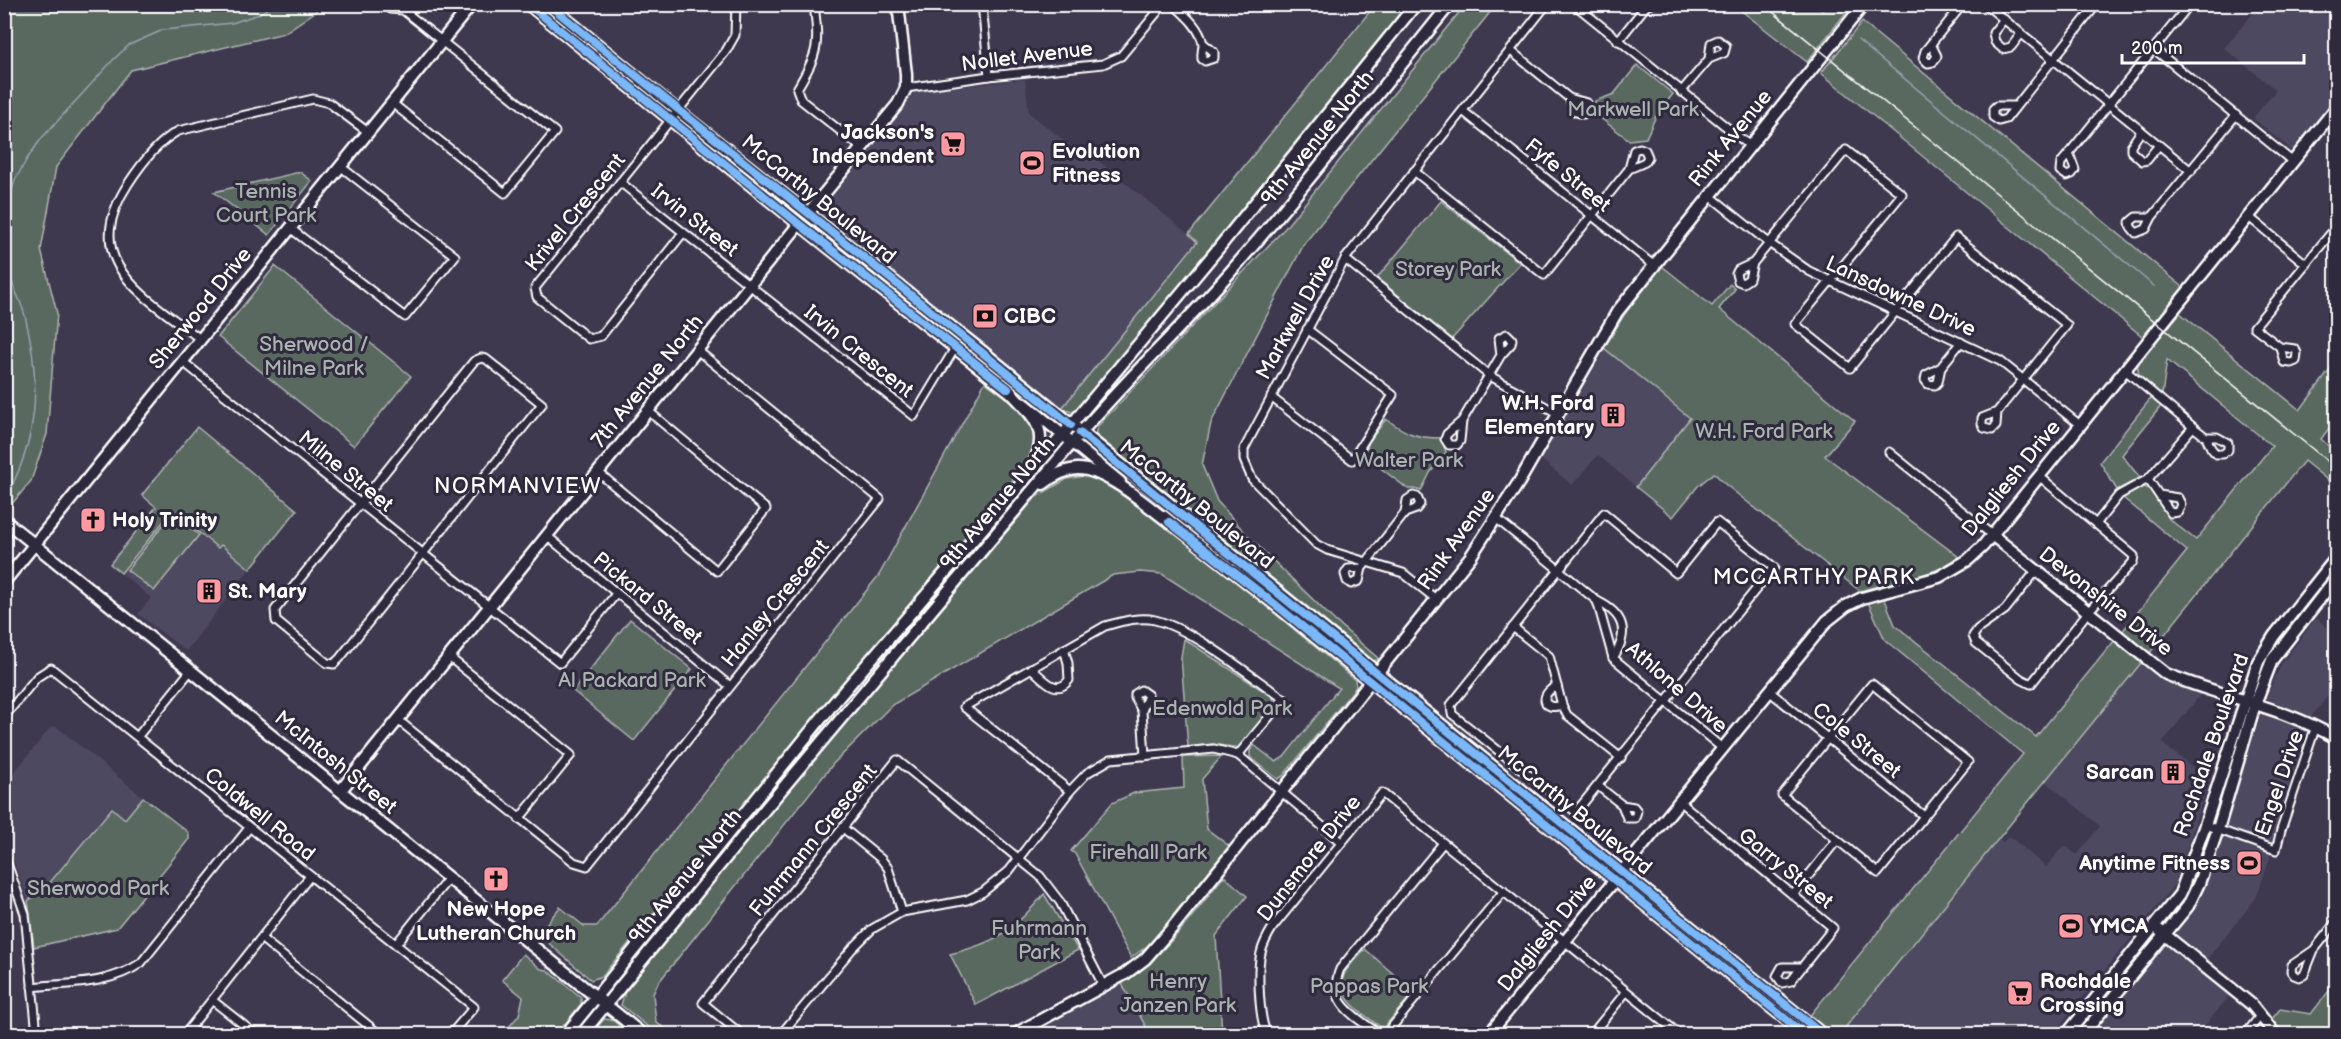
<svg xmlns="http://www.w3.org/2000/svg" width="2341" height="1039" font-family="'Balsamiq Sans',sans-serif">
<rect width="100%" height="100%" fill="#3f3950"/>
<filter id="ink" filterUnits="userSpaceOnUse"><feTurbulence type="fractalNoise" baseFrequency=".0167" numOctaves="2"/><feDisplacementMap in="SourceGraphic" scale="12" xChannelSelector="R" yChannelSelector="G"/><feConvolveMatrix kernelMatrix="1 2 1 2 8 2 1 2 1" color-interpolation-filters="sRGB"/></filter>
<g filter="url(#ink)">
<!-- built -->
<g fill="#4e4860">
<path d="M2260,5H2315L2336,22V99L2295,150L2290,149L2253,118L2276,90L2224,48Z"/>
<path d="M1025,79L1029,113L1079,152L1083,148L1198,242L1062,408L1057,407L822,217L821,212V208L915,92Z"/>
<path d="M1604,348L1691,419L1636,487L1598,455L1572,485L1541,459Z"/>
<path d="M174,508L250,569L186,651L138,614L151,598L121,573Z"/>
<path d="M2316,618L2336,635V686L2311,717L2266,698L2282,663Z"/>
<path d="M2141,663L2163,680L2201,694L2162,743L2209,780L2175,884L2053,1034H1840L1999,839L2003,842L2009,836L2046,867L2064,845L2077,855L2100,826L2045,781Z"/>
<path d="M2261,715L2307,728L2273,835L2270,858L2256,898L2207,959L2174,932L2198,900Z"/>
<path d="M51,727H57L143,797L125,819L111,809L47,886L28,901L5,837L4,785Z"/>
<path d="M2166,944L2230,995L2198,1034H2093Z"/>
<path d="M1121,982L1150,1034H1024Z"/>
</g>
<!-- green -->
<g fill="#5a6960" stroke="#acb4b0" stroke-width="1.5">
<path d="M5,4L321,5L315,12L284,33L131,70L56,167L41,250L57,313L47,434L31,481L11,505L4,501L5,430L10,354L5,360Z"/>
<path d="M1375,5H1407L1081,407L1074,413L1062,408L1197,242L1189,234Z"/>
<path d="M1465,5H1496L1304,244L1211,423L1202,465L1217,501L1248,536L1335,621L1379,659L1373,661L1095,435L1097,427L1285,228Z"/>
<path d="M1842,5L1848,10L1807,62L1734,5Z"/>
<path d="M1862,22L2183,287L2143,337L1821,73Z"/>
<path d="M1637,65L1673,94L1656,116L1646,138L1629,140L1595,114V101L1614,94Z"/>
<path d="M300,172L312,181L269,235L214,192Z"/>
<path d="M1441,201L1520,263L1452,339L1377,278Z"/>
<path d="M275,266L411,376L354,446L218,337Z"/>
<path d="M1662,266L1712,306L1730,284L1735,289L1719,309L1855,421L1825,456L1959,557C1925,580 1898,580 1860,591L1726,485L1714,473L1698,486L1673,517L1636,487L1690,418L1604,348L1624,315Z"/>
<path d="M2180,313L2300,410L2336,362V419L2321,439L2336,453V487L2304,461L2149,654L2121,633L2187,551L2122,497L2144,487L2150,489L2169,519L2196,540L2272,446L2167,360L2162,395L2139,375L2137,365Z"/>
<path d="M985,382C1004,396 1042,418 1034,447C1032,453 1028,459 1026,464L602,976L591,980L538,934L560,907L584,926H597L879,575Z"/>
<path d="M2151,398L2161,406L2122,455L2140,478L2117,490L2100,462Z"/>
<path d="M1386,419C1406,433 1415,438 1441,438L1446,452L1430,473L1421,491L1415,489H1408L1366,457L1368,443Z"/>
<path d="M197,427L297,510L250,569L221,545L218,548L172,511L121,573L110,564L156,507L142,495Z"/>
<path d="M1088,475L1113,487L1189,542L1355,680L1356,687L1283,776L1278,779L1250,757V751L1254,745L1276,762L1284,757L1339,688L1162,574L1140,572L1113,575L892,705L833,764L658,983L653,994L656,1022L672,1034H657L621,1005L625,992L798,778L1036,497L1067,479Z"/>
<path d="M172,514L199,535L154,591L127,570Z"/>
<path d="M1884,597L1895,625L2036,737L2114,641L2141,663L1840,1034H1827L1807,1019L2023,754L1885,640L1868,602Z"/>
<path d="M630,619L692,669L634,741L573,691Z"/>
<path d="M1184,639L1273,697L1275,706L1239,748L1212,744L1188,747L1181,657Z"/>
<path d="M1222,756L1202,779L1207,829L1229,846L1151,943L1131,958L1075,854L1071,851L1112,803L1134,793L1184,788L1183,757Z"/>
<path d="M143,797L189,833V839L117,928L34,947L28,901L47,886L112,808L125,819Z"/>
<path d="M1224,876L1247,896L1216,936L1222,1034H1150L1121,982C1165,957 1193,914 1224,876Z"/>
<path d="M1044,894L1078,950L976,1005L950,954C996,943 1014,930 1044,894Z"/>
<path d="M1365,949L1414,992L1384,1027L1379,1026C1364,1014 1335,998 1344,975C1347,966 1359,956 1365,949Z"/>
<path d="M523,954L541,969L547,970L581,997V1004L557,1034H503L519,1015L523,997L502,980Z"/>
<path d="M2336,982V1034H2280L2271,1020L2280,1009L2311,1014Z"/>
<path d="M604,1019L612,1020L630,1034H592Z"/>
</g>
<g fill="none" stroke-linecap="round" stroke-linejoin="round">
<!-- stream -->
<g stroke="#97a3b0" stroke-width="1.5">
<path d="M1814,4L1823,11"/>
<path d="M1858,40L2154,286"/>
<path d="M4,236L9,201L15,180L27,159L41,139L114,59L129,45L163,30L232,23L256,15L277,4"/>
<path d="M4,245C6,258 7,270 12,282C16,293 22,304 25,316C41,379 39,437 7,495"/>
</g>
<defs>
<g id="street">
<path d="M387,4L390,9L403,10L555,132L505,193L392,103"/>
<path d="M814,4C819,46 819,52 797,89L801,100L862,148"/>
<path d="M982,4L989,76"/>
<path d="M1173,4C1185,15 1200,27 1203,44C1203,49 1201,53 1202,59L1205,61L1214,58V52L1203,43"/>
<path d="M1574,4L1750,146"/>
<path d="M1985,4L2191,171"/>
<path d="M2004,19L1993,33L1995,42L2003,49L2011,47L2021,34"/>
<path d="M1618,41L1646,6L1651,4"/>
<path d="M1931,44L1937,56L1933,62L1928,63L1923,58L1925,51L1963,4"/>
<path d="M2154,49L2293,162"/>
<path d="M1511,51L1569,98L1587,103V112L1583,114L1576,112L1569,98"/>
<path d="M906,88L989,76L1103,64L1121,56L1164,4"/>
<path d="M1681,92L1709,59L1724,53L1726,46L1718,40L1711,43L1709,59"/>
<path d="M2015,106H1996L1993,109V117L1999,121L2006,119L2097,4"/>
<path d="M1463,111L1653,265"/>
<path d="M2141,131L2131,146V151L2142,161L2147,160L2159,145"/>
<path d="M2069,153L2075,170L2072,174L2067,176L2060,171L2061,163L2190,4"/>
<path d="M1414,171L1544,275L1629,169L1634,150L1640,148L1645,150L1648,157L1645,162L1629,169"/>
<path d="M620,182L914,416L955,348"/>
<path d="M1709,195L1769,243L1809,271L2000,361L2080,425"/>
<path d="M2152,217H2136L2130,222L2131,227L2136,233L2146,229L2152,217L2236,115"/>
<path d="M2249,217L2306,264"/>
<path d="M290,228L405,317L455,256L340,166"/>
<path d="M683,233L601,336L589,339L537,297L535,288L726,51L735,35L736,4"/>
<path d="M1345,259L1490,376L1557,413"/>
<path d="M1753,263L1749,279L1743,283L1738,281L1736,274L1738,270L1753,263L1846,150L1902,194L1795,324L1850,368L1956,237L2067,325L1997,412L1982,418V424L1984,428L1992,430L1996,426L1997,412"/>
<path d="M200,339C145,296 77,263 128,184C141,164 158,142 178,131L313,99L329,103L368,132"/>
<path d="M2280,347L2284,362L2291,363L2296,361L2297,353L2295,349L2280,347L2254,327L2336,227"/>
<path d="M481,358L486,359L542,404L340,658L334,664L327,663L276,621L275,610L474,361Z"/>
<path d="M182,361L560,663L616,594"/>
<path d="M1941,367L1926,375L1925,380L1928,384L1935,385L1938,382L1941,367L1961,342"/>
<path d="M1271,397L1352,460L1393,395L1307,329"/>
<path d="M1462,421L1460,441L1457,445H1449L1445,439L1447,434L1462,421L1501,355L1511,344L1512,339L1507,334L1499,338L1501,355"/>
<path d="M2193,427L2206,437L2211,448L2216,454H2223L2228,450V443L2217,437H2206"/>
<path d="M1889,452L1992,535"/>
<path d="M599,473L717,571L766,509L647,410"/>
<path d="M2148,479L2171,513L2178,512L2181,504L2178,498L2159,495"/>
<path d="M1604,513L1676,573L1717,522L1774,567L1576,812L1452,714L1451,705Z"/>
<path d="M1497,519L1597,601L1613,658L1722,748"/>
<path d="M2096,524L2119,495L2148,479L2193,427L2125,370"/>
<path d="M547,536L730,686"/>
<path d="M1362,568L1348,569L1345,574L1347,581L1351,584L1359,581L1362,568L1405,513L1407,500L1413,496L1417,497L1420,504L1416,509L1405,513"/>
<path d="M2036,571L2005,610L1978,629L1973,636L1976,643L2021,679L2031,684L2088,612L2133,562L2134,556L2039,476"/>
<path d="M1437,600L1403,573L1327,550L1316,544L1252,479L1244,460V449L1345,259L1547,4"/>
<path d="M1597,601C1624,614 1630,632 1613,658"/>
<path d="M1513,627L1549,656L1562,705L1567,715L1621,758"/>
<path d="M449,657L571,755L519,819"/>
<path d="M1031,668C1043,678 1056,697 1069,680L1068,663L1064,649"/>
<path d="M1872,684L1968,762L1878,873L1782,795Z"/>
<path d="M1557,686C1538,694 1543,712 1562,705"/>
<path d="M1769,691L1924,816"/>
<path d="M1142,711L1148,695L1141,690L1135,694V698L1142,711L1145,756"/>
<path d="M4,717L37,677L51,668L474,1007L451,1034"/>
<path d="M398,720L574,862L587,866L880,499L697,350"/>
<path d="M138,736L191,670"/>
<path d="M1598,786L1622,805L1634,807L1637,811L1635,818H1627L1622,805"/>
<path d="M1070,791L964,707L1105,626C1120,622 1139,616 1155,620C1195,630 1249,675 1284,699L1238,755"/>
<path d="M1679,801L1833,928L1791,981L1782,983L1777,976L1782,967H1801"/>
<path d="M2205,825L2276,850L2281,830L2316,726"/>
<path d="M843,828L881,859L888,868L902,912"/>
<path d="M4,855L25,914L37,1034"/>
<path d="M1793,895L1837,840"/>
<path d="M262,939L379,1034"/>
<path d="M396,944L448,879"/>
<path d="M2314,950L2304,975L2299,977L2294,975L2291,971L2292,965L2314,950L2336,922"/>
<path d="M32,987C70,983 109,985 141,963L249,828"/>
<path d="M212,1000L255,1034"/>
<path d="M185,1034L310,876"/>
<path d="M741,1034L703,1003L897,760L1040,876L1060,902L1103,985"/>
<path d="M781,1034L852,949L872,929L902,912L967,900L983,892L1009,871L1070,791L1087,773L1111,759L1214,749L1238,755L1341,842"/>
<path d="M1267,1034C1259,1020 1257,970 1261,953C1263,944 1268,935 1273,927L1382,793L1679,1034"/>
<path d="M1379,1034C1355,1016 1326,1003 1340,969L1443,843"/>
<path d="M1386,1034L1504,891"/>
<path d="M1592,1034L1626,992"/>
<path d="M2246,1034L2260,1016"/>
</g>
<g id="secondary">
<path d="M528,4L799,224L1013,394"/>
<path d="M548,4L677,110L983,352L1822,1034"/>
<path d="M809,212L898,104L906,88V74L898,4"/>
<path d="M1025,404L1120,482"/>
<path d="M1163,516L1276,605L1804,1034"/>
<path d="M4,520L642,1034"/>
<path d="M1992,535L2166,674C2222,697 2283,707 2336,738"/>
<path d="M4,582L472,4"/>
<path d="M341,790L799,224"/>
<path d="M2159,930L2252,1005L2275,1034"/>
<path d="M1015,1034L1125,974L1145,959L1172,928L1471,556L1519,482L1617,312L1864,4"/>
<path d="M1489,1034L1827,621L1846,606L1862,598L1939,577L1968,560L1983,546L2336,108"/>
<path d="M2067,1034L2180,894L2205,825L2258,662L2274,636L2336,558"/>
<path d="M2083,1034L2188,906L2199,883L2218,829L2255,704L2272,660L2336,578"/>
</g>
<g id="primary">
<path d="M1008,389C1030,414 1051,427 1034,463"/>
<path d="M1043,484C1053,476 1063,470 1077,469C1105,468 1146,505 1169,522"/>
<path d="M566,1034L832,705L1062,436L1217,250L1416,4"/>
<path d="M582,1034L766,808L1072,443C1123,382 1181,329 1233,269C1308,183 1378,93 1450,4"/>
</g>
</defs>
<!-- street casing -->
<use href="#street" stroke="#fff" stroke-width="11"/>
<!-- secondary casing -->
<use href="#secondary" stroke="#fff" stroke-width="15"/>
<!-- primary casing -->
<use href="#primary" stroke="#fff" stroke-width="15"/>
<!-- street -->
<use href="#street" stroke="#2f2a3d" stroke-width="7"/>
<!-- secondary -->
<use href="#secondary" stroke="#2f2a3d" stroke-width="10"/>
<!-- primary -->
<use href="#primary" stroke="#2f2a3d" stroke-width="10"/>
<!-- rail -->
<path stroke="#fff" stroke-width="1.5" d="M1763,4L2336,468"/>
<defs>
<g id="cycleway">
<path d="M528,4L799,224L1008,389"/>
<path d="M548,4C721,146 898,282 1071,425"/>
<path d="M1080,433L1822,1034"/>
<path d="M1169,522L1276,605L1804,1034"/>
</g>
</defs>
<!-- cycleway casing -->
<use href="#cycleway" stroke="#2f2a3d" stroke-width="11"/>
<!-- cycleway -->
<use href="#cycleway" stroke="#7ab7fb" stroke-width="8"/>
</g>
</g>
<!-- icons -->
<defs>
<symbol id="supermarket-square" viewBox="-11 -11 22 22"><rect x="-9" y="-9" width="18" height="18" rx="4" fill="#ff9aa2" stroke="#2f2a3d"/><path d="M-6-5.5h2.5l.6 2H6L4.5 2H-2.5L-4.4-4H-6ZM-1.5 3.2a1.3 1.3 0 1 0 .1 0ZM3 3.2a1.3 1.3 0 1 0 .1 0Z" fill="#111"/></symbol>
<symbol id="stadium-square" viewBox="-11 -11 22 22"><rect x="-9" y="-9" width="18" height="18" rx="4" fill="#ff9aa2" stroke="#2f2a3d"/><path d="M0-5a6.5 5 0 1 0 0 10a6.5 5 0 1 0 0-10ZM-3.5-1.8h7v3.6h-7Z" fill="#111"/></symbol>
<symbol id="bank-square" viewBox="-11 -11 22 22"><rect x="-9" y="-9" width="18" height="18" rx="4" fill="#ff9aa2" stroke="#2f2a3d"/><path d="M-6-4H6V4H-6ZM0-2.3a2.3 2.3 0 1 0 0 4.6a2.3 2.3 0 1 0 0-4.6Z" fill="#111"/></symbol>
<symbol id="building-square" viewBox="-11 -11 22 22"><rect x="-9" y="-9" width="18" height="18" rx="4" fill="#ff9aa2" stroke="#2f2a3d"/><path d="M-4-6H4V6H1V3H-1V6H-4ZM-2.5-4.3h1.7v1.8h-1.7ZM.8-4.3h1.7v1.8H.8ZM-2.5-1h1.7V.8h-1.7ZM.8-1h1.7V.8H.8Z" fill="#111"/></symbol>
<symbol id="church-square" viewBox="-11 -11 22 22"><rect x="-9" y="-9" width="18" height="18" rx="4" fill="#ff9aa2" stroke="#2f2a3d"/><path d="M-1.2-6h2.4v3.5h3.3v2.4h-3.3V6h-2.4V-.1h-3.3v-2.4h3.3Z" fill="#111"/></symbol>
</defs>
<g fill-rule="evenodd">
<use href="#supermarket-square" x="938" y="129" width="30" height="30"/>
<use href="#stadium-square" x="1017" y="148" width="30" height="30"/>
<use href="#bank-square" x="970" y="301" width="30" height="30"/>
<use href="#building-square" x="1598" y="400" width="30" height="30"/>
<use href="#church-square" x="78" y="505" width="30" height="30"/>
<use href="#building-square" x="194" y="576" width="30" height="30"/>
<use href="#building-square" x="2158" y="757" width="30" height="30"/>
<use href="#stadium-square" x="2234" y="848" width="30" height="30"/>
<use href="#church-square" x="481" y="864" width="30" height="30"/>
<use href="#stadium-square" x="2056" y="911" width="30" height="30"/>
<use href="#supermarket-square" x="2005" y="978" width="30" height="30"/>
</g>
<g text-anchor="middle" stroke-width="6" stroke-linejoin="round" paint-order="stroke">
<!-- street labels -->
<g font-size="21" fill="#fff" stroke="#2f2a3d">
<text transform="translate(1027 56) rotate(-7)" y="7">Nollet Avenue</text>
<text transform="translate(1317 138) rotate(-51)" y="7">9th Avenue North</text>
<text transform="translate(1730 138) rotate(-51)" y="7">Rink Avenue</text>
<text transform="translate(1568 175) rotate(39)" y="7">Fyfe Street</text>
<text transform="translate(819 199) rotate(39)" y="7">McCarthy Boulevard</text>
<text transform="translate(575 212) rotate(-51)" y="7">Krivel Crescent</text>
<text transform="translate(695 220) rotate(38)" y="7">Irvin Street</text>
<text transform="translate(1901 296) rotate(25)" y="7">Lansdowne Drive</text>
<text transform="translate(200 308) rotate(-51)" y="7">Sherwood Drive</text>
<text transform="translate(1295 317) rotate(-61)" y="7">Markwell Drive</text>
<text transform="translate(859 351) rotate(39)" y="7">Irvin Crescent</text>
<text transform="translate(647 381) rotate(-51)" y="7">7th Avenue North</text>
<text transform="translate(346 471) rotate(39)" y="7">Milne Street</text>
<text transform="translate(2011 478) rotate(-51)" y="7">Dalgliesh Drive</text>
<text transform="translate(997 503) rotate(-50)" y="7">9th Avenue North</text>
<text transform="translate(1197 504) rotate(39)" y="7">McCarthy Boulevard</text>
<text transform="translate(1456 539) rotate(-55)" y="7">Rink Avenue</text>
<text transform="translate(648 598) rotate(39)" y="7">Pickard Street</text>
<text transform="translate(2106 601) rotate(38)" y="7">Devonshire Drive</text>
<text transform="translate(775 603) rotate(-51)" y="7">Hanley Crescent</text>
<text transform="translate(1677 687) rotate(41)" y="7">Athlone Drive</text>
<text transform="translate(1857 740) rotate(39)" y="7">Cole Street</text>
<text transform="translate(2211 745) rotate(-71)" y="7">Rochdale Boulevard</text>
<text transform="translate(336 762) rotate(39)" y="7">McIntosh Street</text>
<text transform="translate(2279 783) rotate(-71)" y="7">Engel Drive</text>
<text transform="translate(1575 810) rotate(39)" y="7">McCarthy Boulevard</text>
<text transform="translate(260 814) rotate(39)" y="7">Coldwell Road</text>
<text transform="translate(813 840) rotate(-51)" y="7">Fuhrmann Crescent</text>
<text transform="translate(1309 858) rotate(-52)" y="7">Dunsmore Drive</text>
<text transform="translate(1786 868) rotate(39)" y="7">Garry Street</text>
<text transform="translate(685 876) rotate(-51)" y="7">9th Avenue North</text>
<text transform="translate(1547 933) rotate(-51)" y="7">Dalgliesh Drive</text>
</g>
<!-- park labels -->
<g font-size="21" fill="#acb4b0" stroke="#2f2a3d">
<text x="1633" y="116">Markwell Park</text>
<text x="266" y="198">Tennis<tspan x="266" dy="24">Court Park</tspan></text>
<text x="1448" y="276">Storey Park</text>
<text x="314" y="351">Sherwood /<tspan x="314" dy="24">Milne Park</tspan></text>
<text x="1764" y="438">W.H. Ford Park</text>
<text x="1409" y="467">Walter Park</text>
<text x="632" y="687">Al Packard Park</text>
<text x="1222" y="715">Edenwold Park</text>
<text x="1148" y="859">Firehall Park</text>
<text x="98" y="895">Sherwood Park</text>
<text x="1039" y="935">Fuhrmann<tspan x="1039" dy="24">Park</tspan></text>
<text x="1178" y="988">Henry<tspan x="1178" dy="24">Janzen Park</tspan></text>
<text x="1369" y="993">Pappas Park</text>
</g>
<!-- poi labels -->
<g font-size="21" font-weight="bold" fill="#fff" stroke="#2f2a3d" text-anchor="start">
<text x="934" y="139" text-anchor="end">Jackson's<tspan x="934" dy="24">Independent</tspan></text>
<text x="1052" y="158">Evolution<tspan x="1052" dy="24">Fitness</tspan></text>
<text x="1004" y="323">CIBC</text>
<text x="1594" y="410" text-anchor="end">W.H. Ford<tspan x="1594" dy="24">Elementary</tspan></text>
<text x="112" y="527">Holy Trinity</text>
<text x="228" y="598">St. Mary</text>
<text x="2154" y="779" text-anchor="end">Sarcan</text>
<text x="2230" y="870" text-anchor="end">Anytime Fitness</text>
<text x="496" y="916" text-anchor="middle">New Hope<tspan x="496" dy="24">Lutheran Church</tspan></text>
<text x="2090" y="933">YMCA</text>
<text x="2040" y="988">Rochdale<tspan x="2040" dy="24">Crossing</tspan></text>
</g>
<!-- neighbourhood labels -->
<g font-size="22" letter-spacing="1.5" fill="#fff" stroke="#2f2a3d">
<text x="518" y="493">NORMANVIEW</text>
<text x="1814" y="584">MCCARTHY PARK</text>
</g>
</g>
<!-- margin -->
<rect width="2341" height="1039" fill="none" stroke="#2f2a3d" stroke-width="24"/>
<rect x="12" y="12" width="2317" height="1015" fill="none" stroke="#fff" stroke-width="2" filter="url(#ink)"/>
<!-- scale -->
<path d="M2122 54v9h182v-9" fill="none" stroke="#ffffff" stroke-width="3"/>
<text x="2131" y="54" font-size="18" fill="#ffffff" stroke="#2f2a3d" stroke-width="4.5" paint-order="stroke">200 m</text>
</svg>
